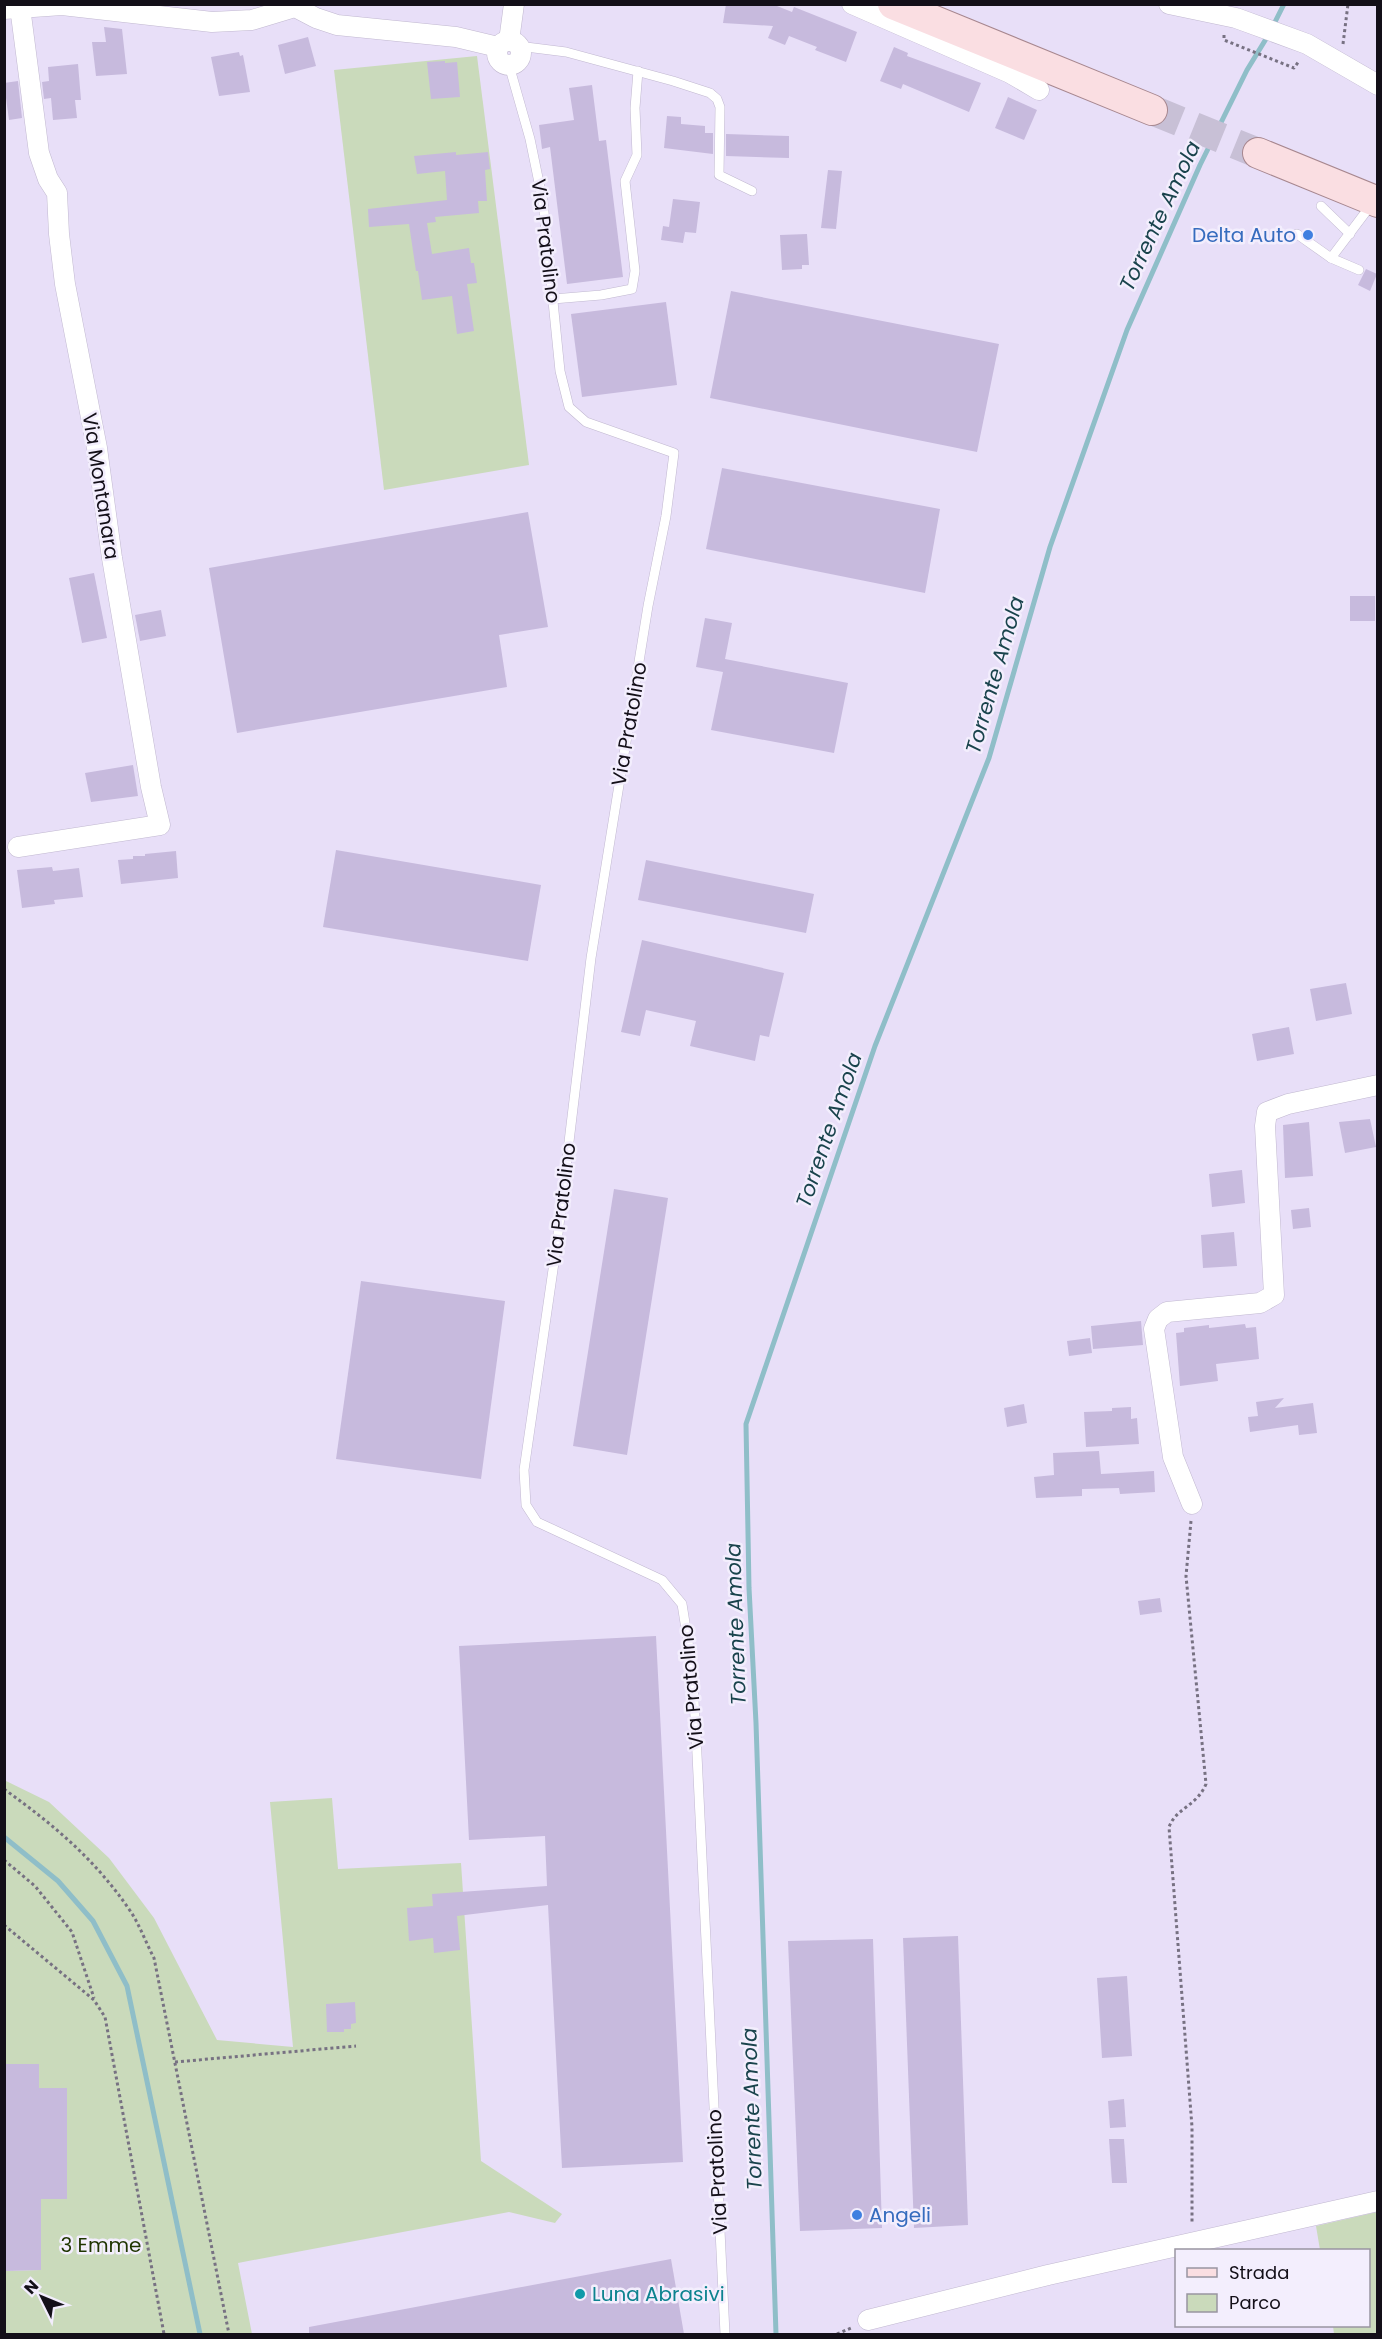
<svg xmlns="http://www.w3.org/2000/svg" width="1382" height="2339" font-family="Poppins,sans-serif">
<rect width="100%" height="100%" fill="#e8dff8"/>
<!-- green -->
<g fill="#cadabb">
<path d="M477,56L529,465L384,490L334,70Z"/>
<path d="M4,1780L49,1802L109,1858L154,1918L217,2040L293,2047L270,1802L332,1798L338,1869L461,1863L481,2161L562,2214L555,2223L509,2212L238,2263L252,2334H5V2271L41,2270L5,2233H41V2199L67,2198V2088H39L5,2064Z"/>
<path d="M1377,2212V2334H1334L1333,2326H1368V2250H1320L1316,2226Z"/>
</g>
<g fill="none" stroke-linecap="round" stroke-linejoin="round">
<!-- stream -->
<g stroke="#8fbec8" stroke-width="5">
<path d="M1273,26L1284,4"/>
<path d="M4,1837L58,1881L93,1921L127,1986L200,2334"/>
<path d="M776,2334L756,1723L749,1588L746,1424L875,1046L989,758L1050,547L1127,330L1200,165L1247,70L1269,34"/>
</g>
</g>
<!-- building -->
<g fill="#c7badd">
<path d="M726,4H772L792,12L794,7L857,32L846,62L815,50L817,47L789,36L785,45L768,38L773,26L723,23Z"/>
<path d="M104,27L122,29L127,74L96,76L92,42H106Z"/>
<path d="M308,37L316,66L285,74L278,45Z"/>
<path d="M894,47L908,53L907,56L981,83L969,112L903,84L901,89L880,81Z"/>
<path d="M239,52L240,56L243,55L250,92L219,96L211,57Z"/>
<path d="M445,61V63L457,62L460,97L431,99L427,62Z"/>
<path d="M78,64L81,100H75L77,118L53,120L51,98L44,99L42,82L49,81L48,67Z"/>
<path d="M18,81L22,118L9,120L4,83Z"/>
<path d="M592,85L599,141L606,140L623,277L567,284L550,147L542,149L539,125L574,120L569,88Z"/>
<path d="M1008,97L1037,110L1024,140L995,128Z"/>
<path d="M667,116L681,117V124L705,126V133H713V154L664,148Z"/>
<path d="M726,134L789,136V158L726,156Z"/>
<path d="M456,152V155L488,152L490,169L485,170L487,201H478L479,213L435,217L436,222L427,223L432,254L469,248L471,263H474L477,283L467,284L474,331L457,334L452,296L422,300L418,271H416L409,224L369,227L368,209L447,200L445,171L417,174L414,156Z"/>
<path d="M828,170L842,171L836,229L821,228Z"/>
<path d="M673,199L700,202L696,233L685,232L683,243L661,240L663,226L669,227Z"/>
<path d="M807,234L809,265H802V269L782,270L780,235Z"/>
<path d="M1366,269L1377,274L1370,291L1358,285Z"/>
<path d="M731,291L999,344L977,452L710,398Z"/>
<path d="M666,302L677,385L582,397L571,314Z"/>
<path d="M722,468L940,509L925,593L706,549Z"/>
<path d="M528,512L548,627L499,635L507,687L237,733L209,568Z"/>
<path d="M94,573L107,638L82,643L69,578Z"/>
<rect x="1350" y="596" width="25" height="25"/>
<path d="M161,610L166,636L140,641L135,615Z"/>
<path d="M705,618L732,623L725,659L848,683L834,753L711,730L723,672L696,667Z"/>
<path d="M133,765L138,796L91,802L85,773Z"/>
<path d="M336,850L541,885L528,961L323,927Z"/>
<path d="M176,851L178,878L121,884L118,860L133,859V856H145V854Z"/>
<path d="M646,860L814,894L806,933L638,900Z"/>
<path d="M52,867L53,871L79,868L83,897L54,900L55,904L22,908L17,870Z"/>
<path d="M642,940L784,973L769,1037L760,1035L755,1061L690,1046L696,1021L646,1010L640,1036L621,1032Z"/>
<path d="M1346,983L1352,1014L1316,1021L1310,989Z"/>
<path d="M1289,1027L1294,1054L1257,1061L1252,1034Z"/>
<path d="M1370,1119L1376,1147L1345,1153L1339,1122Z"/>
<path d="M1309,1122L1313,1176L1285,1178L1283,1125Z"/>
<path d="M1242,1170L1245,1203L1212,1207L1209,1174Z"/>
<path d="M614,1189L668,1198L627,1455L573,1446Z"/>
<path d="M1309,1208L1311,1227L1293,1229L1291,1210Z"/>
<path d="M1234,1232L1237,1266L1203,1268L1201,1235Z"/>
<path d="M361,1281L505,1301L481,1479L336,1459Z"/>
<path d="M1141,1321L1143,1345L1093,1349L1091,1326Z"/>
<path d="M1245,1324L1246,1328L1256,1327L1259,1359L1216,1364L1218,1381L1180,1386L1176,1333L1184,1332V1328L1209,1325V1328Z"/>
<path d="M1090,1338L1092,1353L1069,1356L1067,1341Z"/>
<path d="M1284,1398L1275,1408L1313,1403L1317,1433L1299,1435L1298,1425L1250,1432L1248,1417L1258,1416L1256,1402Z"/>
<path d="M1024,1404L1027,1423L1007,1427L1004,1408Z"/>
<path d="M1131,1407V1419L1137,1418L1139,1444L1086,1447L1084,1412L1112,1411V1408Z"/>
<path d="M1099,1451L1101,1474L1154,1471L1155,1492L1120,1494L1119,1488L1082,1489V1496L1036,1498L1034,1477L1054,1475L1053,1453Z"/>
<path d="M1160,1598L1162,1612L1140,1615L1138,1601Z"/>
<path d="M656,1636L683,2162L562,2168L548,1905L457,1916L460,1950L434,1953L433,1938L409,1941L407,1908L433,1906L432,1894L547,1886L545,1836L469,1840L459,1646Z"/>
<path d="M958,1936L968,2225L914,2228L903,1938Z"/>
<path d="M873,1939L882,2228L800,2231L788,1941Z"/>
<path d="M1127,1976L1132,2056L1102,2058L1097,1978Z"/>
<path d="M355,2002L356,2023L351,2024V2029H344V2032H327L326,2004Z"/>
<path d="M4,2064H39V2088H67V2199H41V2270L4,2271Z"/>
<path d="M1124,2099L1126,2127L1110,2128L1108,2101Z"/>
<path d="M1109,2139H1124L1127,2183H1112Z"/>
<path d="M671,2259L684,2334H309V2327Z"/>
</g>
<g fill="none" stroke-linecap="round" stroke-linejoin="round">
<!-- primary-tunnel -->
<path stroke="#c8c0d6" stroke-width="30" stroke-dasharray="30 15" stroke-linecap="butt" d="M1152,110L1258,153"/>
<defs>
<g id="lane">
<path d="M518,46L566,52L673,81L710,93L717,99L720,107L719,175L752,191"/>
<path d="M509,65L530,139L543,202L560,371L569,407L586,422L674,453L666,516L648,606L591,958L557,1242L524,1470L526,1505L537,1522L662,1580L682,1604L692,1667L696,1734L725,2334"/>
<path d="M1321,206L1350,234"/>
<path d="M1297,234L1331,258L1371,205"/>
<path d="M1331,258L1359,270"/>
<path d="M553,299L601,295L632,289L635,271L625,181L637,155L635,108L638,71"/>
</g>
<g id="street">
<path d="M852,4L1010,73L1039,90"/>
<path d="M1169,4L1236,18L1307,44L1378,85"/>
<path d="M4,9L62,5L212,22L252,20L295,7L316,18L337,25L456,37L498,47"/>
<circle cx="509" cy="53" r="12"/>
<path d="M509,41L514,4"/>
<path d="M18,847L160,825L151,787L112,558L97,448L65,284L59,234L57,193L48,179L39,153L20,7"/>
<path d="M1192,1504L1173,1457L1154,1329L1158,1319L1167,1312L1260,1303L1274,1295L1265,1126L1267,1112L1288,1104L1378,1085"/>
<path d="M868,2320L1048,2275L1378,2201"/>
</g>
<g id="primary">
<path d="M893,4L1152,110"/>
<path d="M1258,153L1378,202"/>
</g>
</defs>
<!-- lane casing -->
<use href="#lane" stroke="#c1b8d0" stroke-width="10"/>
<!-- street casing -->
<use href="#street" stroke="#c1b8d0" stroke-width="21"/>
<!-- primary casing -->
<use href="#primary" stroke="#a7878f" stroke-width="32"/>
<!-- path -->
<g stroke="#777182" stroke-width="3" stroke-dasharray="3 3" stroke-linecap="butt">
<path d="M1224,35V40L1294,68L1299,61"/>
<path d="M1343,44L1348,4"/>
<path d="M1191,1521L1186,1576L1206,1784C1197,1806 1176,1808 1169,1827L1192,2127V2223"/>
<path d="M4,1789C55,1826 95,1859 131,1912C140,1926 146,1943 154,1958L229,2334"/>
<path d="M4,1860L35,1886L72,1932L94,1998"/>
<path d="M4,1925L94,2000L105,2017L164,2334"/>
<path d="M175,2062L356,2046"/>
<path d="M837,2334L851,2328"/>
</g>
<!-- lane -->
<use href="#lane" stroke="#fff" stroke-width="9"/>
<!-- street -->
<use href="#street" stroke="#fff" stroke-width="20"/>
<!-- primary -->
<use href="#primary" stroke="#fadee2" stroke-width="30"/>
</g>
<!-- markers -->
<g fill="#3f7fe0" stroke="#f3eefd" stroke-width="2">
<circle cx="1308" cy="235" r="6"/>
<circle cx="857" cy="2215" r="6"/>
</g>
<circle fill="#0f9aa8" stroke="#f3eefd" stroke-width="2" cx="580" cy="2294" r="6"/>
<g text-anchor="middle" stroke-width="5" stroke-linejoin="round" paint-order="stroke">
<!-- shop labels -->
<g font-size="20" fill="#366cbe" stroke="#f3eefd" text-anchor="end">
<text x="1296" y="242">Delta Auto</text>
<text x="869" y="2222" text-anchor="start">Angeli</text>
</g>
<!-- street labels -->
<g font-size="20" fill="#130f18" stroke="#f3eefd">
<text transform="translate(546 241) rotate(83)" y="7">Via Pratolino</text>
<text transform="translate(101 486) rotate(81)" y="7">Via Montanara</text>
<text transform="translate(629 724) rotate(-80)" y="7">Via Pratolino</text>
<text transform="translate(561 1205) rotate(-83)" y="7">Via Pratolino</text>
<text transform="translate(691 1687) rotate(-95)" y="7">Via Pratolino</text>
<text transform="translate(717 2172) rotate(-93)" y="7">Via Pratolino</text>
</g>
<!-- park labels -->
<g font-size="20" fill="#1f3500" stroke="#f3eefd">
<text x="101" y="2252">3 Emme</text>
</g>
<!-- culture labels -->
<g font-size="20" fill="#0d838f" stroke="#f3eefd" text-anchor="start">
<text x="592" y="2301">Luna Abrasivi</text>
</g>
<!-- water labels -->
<g font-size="21" font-style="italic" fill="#19434c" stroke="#f3eefd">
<text transform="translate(1160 216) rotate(-65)" y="7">Torrente Amola</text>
<text transform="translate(995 675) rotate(-74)" y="7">Torrente Amola</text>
<text transform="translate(829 1130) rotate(-71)" y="7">Torrente Amola</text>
<text transform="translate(736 1624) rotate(-92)" y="7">Torrente Amola</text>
<text transform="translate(752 2109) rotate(-92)" y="7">Torrente Amola</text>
</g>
</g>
<!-- border -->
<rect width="1382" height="2339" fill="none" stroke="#130f18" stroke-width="12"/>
<!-- legend -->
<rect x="1175" y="2249" width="195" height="78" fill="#f3eefd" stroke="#9995a1" stroke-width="1.5"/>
<rect x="1187" y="2268" width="30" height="9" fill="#fadee2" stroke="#9995a1" stroke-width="1.5"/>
<text x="1229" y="2279" font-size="18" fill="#130f18">Strada</text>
<rect x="1187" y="2294" width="30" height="18" fill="#cadabb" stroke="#9995a1" stroke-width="1.5"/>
<text x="1229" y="2309" font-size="18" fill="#130f18">Parco</text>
<!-- north arrow -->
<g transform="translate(42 2297) rotate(313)" stroke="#f3eefd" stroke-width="4.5" paint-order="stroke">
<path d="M0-4.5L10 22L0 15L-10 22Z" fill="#130f18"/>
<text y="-9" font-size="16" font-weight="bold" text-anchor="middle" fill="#130f18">N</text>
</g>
</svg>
